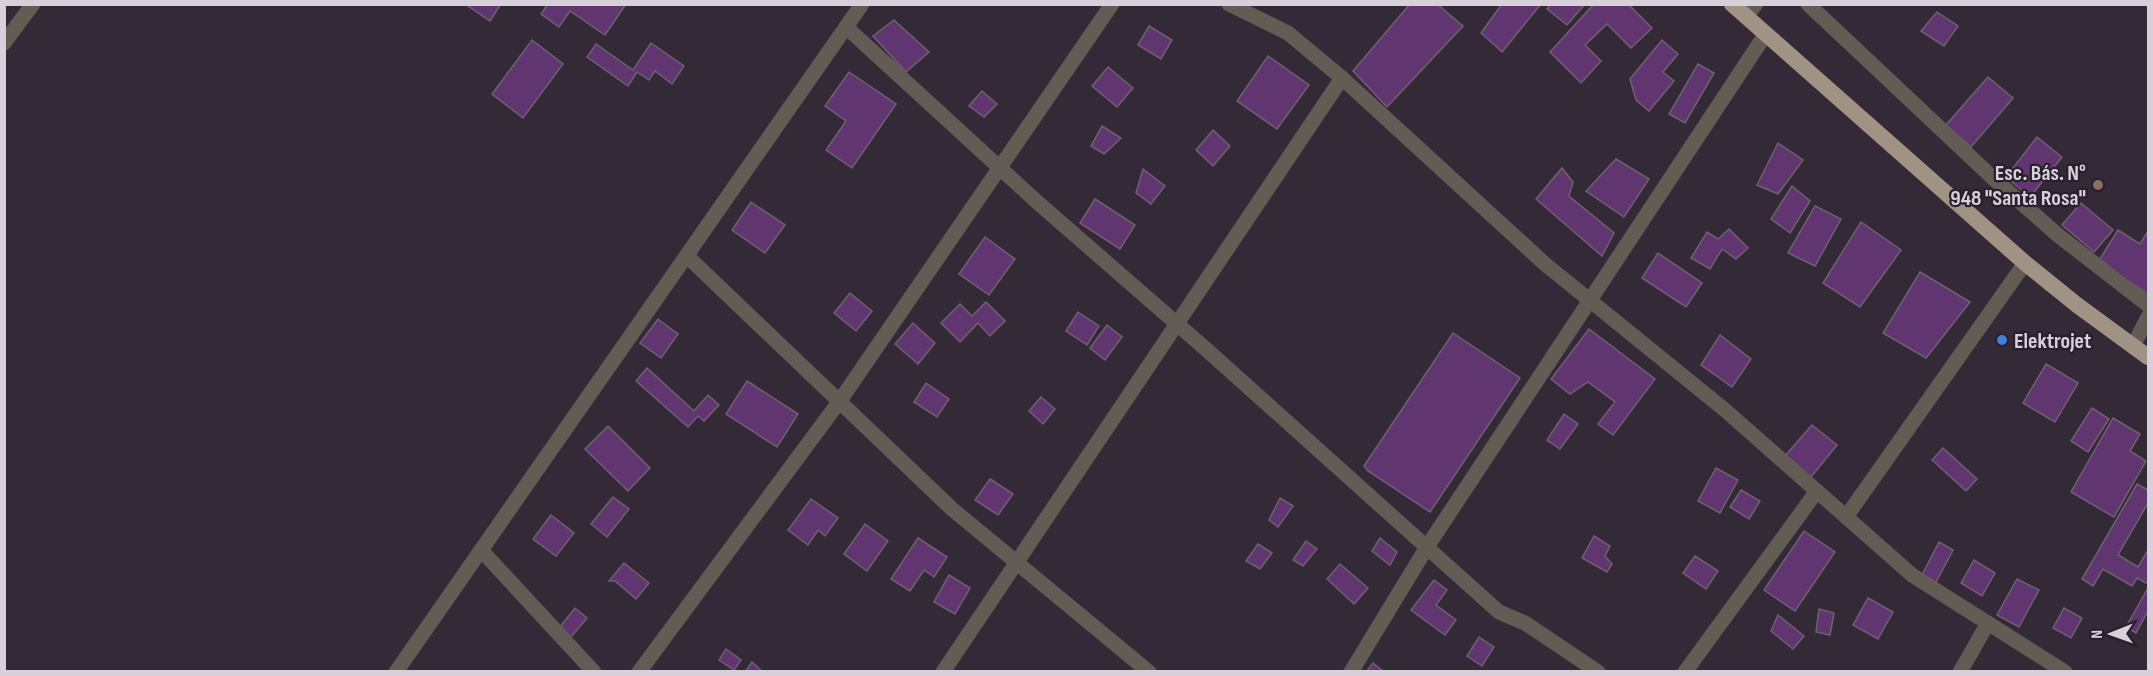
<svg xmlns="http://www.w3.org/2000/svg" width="2153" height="676" font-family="'Sofia Sans Condensed',sans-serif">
<rect width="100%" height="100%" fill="#342937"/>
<!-- building -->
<g fill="#61356f" stroke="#6e6172" stroke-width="1.5">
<path d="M465,4H501L490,21Z"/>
<path d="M548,4H626L605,35L570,11L559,27L541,14Z"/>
<path d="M1410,4H1437L1463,26L1387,107L1353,71Z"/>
<path d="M1502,4H1541L1502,52L1481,33Z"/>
<path d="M1551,4H1585L1567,25L1547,9Z"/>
<path d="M1594,4H1628L1652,28L1631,48L1607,24L1585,45L1601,61L1581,83L1550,52Z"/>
<path d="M1937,12L1958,26L1944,46L1921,31Z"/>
<path d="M894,20L929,52L906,72L873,36Z"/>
<path d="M1149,26L1172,40L1161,59L1138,45Z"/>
<path d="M532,40L563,64L523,118L492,94Z"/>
<path d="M1662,40L1678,54L1663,72L1674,81L1649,111L1636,100L1630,79Z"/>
<path d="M651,43L684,66L672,84L655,71L649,80L637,72L628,86L587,57L596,44L633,70Z"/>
<path d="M1268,56L1309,85L1277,129L1237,101Z"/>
<path d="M1698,64L1714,73L1685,123L1669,114Z"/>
<path d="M1108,67L1133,88L1117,107L1092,86Z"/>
<path d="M849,72L896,104L852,168L826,150L846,121L825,106Z"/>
<path d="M1988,77L2013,98L1971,147L1946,125Z"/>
<path d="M982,91L997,104L984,117L969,106Z"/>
<path d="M1102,126L1121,138L1104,154L1091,146Z"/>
<path d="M1213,130L1230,146L1213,166L1196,150Z"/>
<path d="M2037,137L2062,157L2030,197L2006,177Z"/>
<path d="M1778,143L1803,160L1778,194L1757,185Z"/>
<path d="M1616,159L1649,179L1624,217L1586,191Z"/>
<path d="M1562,168L1573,182L1569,196L1614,233L1602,256L1536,199Z"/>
<path d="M1143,169L1165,186L1151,204L1136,193Z"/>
<path d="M1792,186L1810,201L1790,233L1771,219Z"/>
<path d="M1095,199L1135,225L1120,249L1080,223Z"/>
<path d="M751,202L785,225L765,253L732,230Z"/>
<path d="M2081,203L2113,230L2094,252L2062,225Z"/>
<path d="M1815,206L1841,219L1815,266L1788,253Z"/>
<path d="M1861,222L1901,250L1860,307L1823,283Z"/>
<path d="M1729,229L1748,248L1736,259L1722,249L1710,269L1691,258L1707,232L1718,239Z"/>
<path d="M2118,230L2140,244L2148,231V294L2098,262Z"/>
<path d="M985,237L1015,259L989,295L959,274Z"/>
<path d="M1658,253L1702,283L1686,307L1642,278Z"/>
<path d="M1920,272L1970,302L1926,358L1883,333Z"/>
<path d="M850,293L872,311L856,331L834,313Z"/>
<path d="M986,302L1005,321L990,336L978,323L960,342L941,323L960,304L972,316Z"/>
<path d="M1078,312L1099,326L1087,345L1066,331Z"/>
<path d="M658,319L678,334L661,358L640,343Z"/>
<path d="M913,323L935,343L918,364L895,344Z"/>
<path d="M1107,325L1122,337L1105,360L1090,348Z"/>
<path d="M1589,329L1655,379L1613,435L1598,424L1615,402L1588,382L1570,394L1551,379Z"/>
<path d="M1453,333L1520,378L1430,512L1368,471L1364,466Z"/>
<path d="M1720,335L1751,359L1732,387L1701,365Z"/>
<path d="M2046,364L2078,383L2055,422L2023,403Z"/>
<path d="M647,368L694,411L708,395L719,405L704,421L698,416L688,427L636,381Z"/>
<path d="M747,381L798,414L777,447L726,414Z"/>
<path d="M926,383L949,399L937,417L914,402Z"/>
<path d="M1041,397L1055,409L1043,424L1029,411Z"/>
<path d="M2092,408L2109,419L2088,452L2071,441Z"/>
<path d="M1564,414L1578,424L1560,449L1547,440Z"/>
<path d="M2113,418L2140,434L2130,451L2146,461L2114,517L2071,492Z"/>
<path d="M1812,425L1837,445L1811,477L1785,456Z"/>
<path d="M608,426L650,468L628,491L585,449Z"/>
<path d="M1943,448L1977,479L1966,491L1932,460Z"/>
<path d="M1716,468L1738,480L1720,513L1698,501Z"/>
<path d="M990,479L1013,494L998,515L975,500Z"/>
<path d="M2137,484L2148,490V503L2118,555L2138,567L2148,550V584L2137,578L2132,586L2103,569L2093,586L2082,579Z"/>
<path d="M1741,490L1760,501L1749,519L1730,507Z"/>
<path d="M613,497L629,509L607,537L591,524Z"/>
<path d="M1280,498L1293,506L1278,527L1269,520Z"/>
<path d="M811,499L838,518L825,536L818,530L808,545L788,530Z"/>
<path d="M551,515L574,533L556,556L533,539Z"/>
<path d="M865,524L888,541L867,571L844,554Z"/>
<path d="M1804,531L1835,552L1795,611L1764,590Z"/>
<path d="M1594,536L1610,546L1605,556L1612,564L1607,572L1582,558Z"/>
<path d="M918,538L947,557L934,577L924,570L910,591L891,579Z"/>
<path d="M1380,538L1397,552L1390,565L1372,551Z"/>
<path d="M1306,541L1317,549L1303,566L1293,560Z"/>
<path d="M1939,542L1953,550L1935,584L1921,577Z"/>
<path d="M1258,544L1272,553L1260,569L1246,561Z"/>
<path d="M1695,556L1718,571L1706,589L1683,573Z"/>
<path d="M1974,560L1995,573L1982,596L1961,583Z"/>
<path d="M624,563L649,583L636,599L615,581H609Z"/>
<path d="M1340,564L1368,588L1354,604L1327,579Z"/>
<path d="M949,575L970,588L955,614L934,602Z"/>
<path d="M2017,579L2039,590L2019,627L1997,615Z"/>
<path d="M1434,580L1447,590L1436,605L1456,620L1445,635L1411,610Z"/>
<path d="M2148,588V611L2136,633L2126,627Z"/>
<path d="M1868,598L1893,612L1878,639L1853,625Z"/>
<path d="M575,608L587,618L571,637L560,627Z"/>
<path d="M2064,608L2082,618L2071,638L2053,628Z"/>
<path d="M1819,609L1834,613L1830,635L1816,632Z"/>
<path d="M1778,615L1804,636L1793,649L1771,631Z"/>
<path d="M1479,637L1494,647L1482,666L1467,656Z"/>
<path d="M726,649L741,660L734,670L719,660Z"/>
<path d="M752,662L763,672H745Z"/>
<path d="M1373,663L1384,672H1366Z"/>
</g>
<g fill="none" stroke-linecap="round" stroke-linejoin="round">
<!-- minor -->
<g stroke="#625c55" stroke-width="15">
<path d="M1229,4L1288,33L1342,78L1545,264L1725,410L1912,575L2065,672"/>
<path d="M1808,4L1994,179L2059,236L2148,305"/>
<path d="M1746,17L1756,4"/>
<path d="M846,27L1036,201L1207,350L1499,612L1525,623L1598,672"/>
<path d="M4,43L33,4"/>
<path d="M687,256L952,509L1149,672"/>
<path d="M2133,346L2148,317"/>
<path d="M1846,517L2025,263"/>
<path d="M481,550L594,672"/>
<path d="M396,672L862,4"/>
<path d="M639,672L839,402L1112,4"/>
<path d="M943,672L1342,78"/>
<path d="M1351,672L1427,547L1765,35"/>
<path d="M1685,672L1817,491"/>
<path d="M1960,672L1988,623"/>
</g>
<!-- trunk -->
<path stroke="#a09384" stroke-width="16" d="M1732,4L2025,263L2077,305L2148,357"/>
</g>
<!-- markers -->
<circle fill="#8d6e63" stroke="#2a1f2d" stroke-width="2" cx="2098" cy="185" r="6"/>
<circle fill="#3f7fe0" stroke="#2a1f2d" stroke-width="2" cx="2002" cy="340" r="6"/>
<g text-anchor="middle" stroke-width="4.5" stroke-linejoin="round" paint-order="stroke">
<!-- poi labels -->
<g font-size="22" font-weight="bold" fill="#d7d0da" stroke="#2a1f2d" text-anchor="end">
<text x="2086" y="180">Esc. Bás. N°<tspan x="2086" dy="25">948 "Santa Rosa"</tspan></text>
<text x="2014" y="348" text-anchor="start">Elektrojet</text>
</g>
</g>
<!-- border -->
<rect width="2153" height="676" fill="none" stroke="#d7d0da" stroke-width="12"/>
<!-- north arrow -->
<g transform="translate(2111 634) rotate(269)" stroke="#2a1f2d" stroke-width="4.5" paint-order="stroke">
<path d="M0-4.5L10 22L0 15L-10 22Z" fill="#d7d0da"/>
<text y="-9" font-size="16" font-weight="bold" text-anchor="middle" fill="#d7d0da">N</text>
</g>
</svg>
